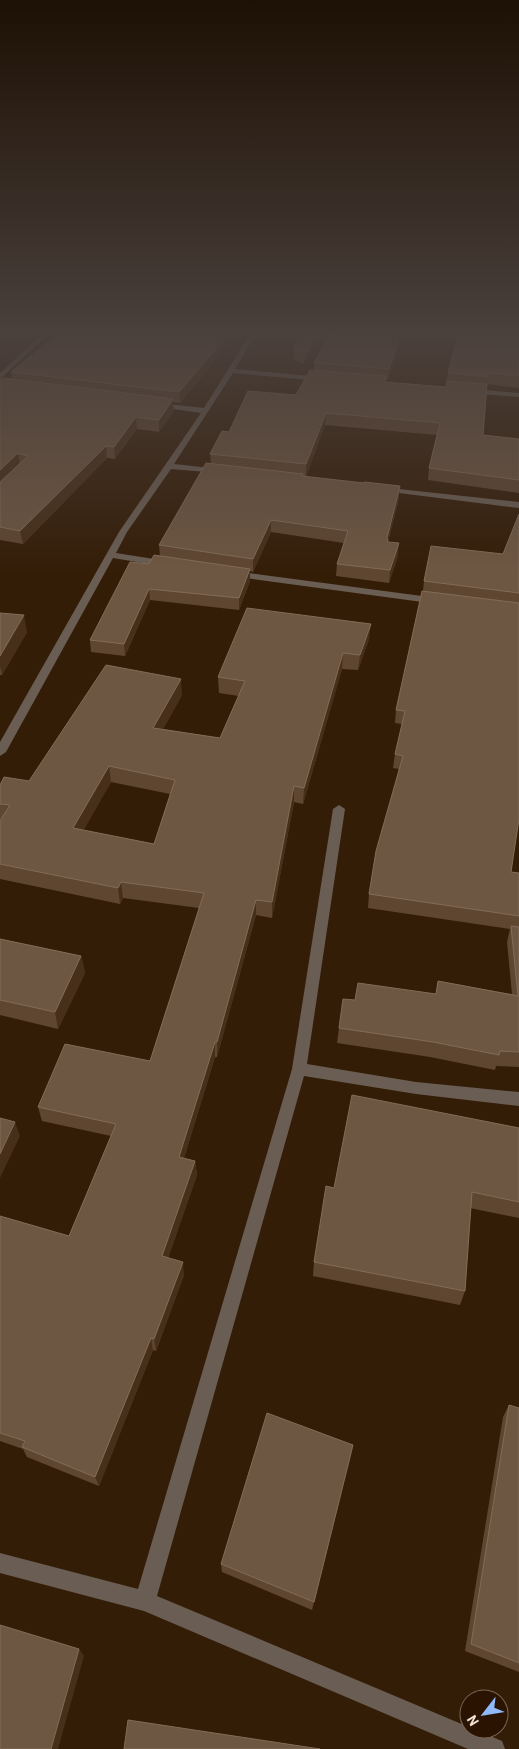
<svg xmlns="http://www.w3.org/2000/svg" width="519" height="1749" font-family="Barlow,sans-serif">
<rect width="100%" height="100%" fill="#341d07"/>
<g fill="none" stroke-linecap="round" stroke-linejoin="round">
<!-- minor -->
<g fill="#6a5e54" fill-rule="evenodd">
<path d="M46,331H52L0,379V373Z"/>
<path d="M252,331H258L235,369L321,377L325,379L321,381L233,373L174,464L219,469L223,471L219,473L171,469L127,532L116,553L167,561L172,564L167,567L113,558L6,752L0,756V742L119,532L201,413L159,407L155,405L159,403L204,408Z"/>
<path d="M471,389L519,393V397L468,393L467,391Z"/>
<path d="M380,487L519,502V508L383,491L379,489Z"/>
<path d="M234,571L437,598L442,601L437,604L231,576V572Z"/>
<path d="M339,805L345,809L307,1064L416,1082L519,1092V1106L416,1094L304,1076L157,1596L502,1741L505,1749H468L144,1611L0,1573V1553L138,1589L292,1069L333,809Z"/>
</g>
</g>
<!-- wall -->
<g fill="#5f4631" fill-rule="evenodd">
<path d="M52,331H239L180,403L173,402L174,411L159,432L137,429L115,459L107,458L23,544L0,540V380L12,379L11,372L57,335L52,333Z"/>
<path d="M300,331H394L393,338H399L398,349L388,380H386V382L446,387L448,373L463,332L519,331V388L487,384L483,435L519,439V493L428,480L429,468L437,435L325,425L306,476L399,498L388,542L398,556L389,583L336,576L337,564L344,543L271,532L253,572L250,571V581L239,610L150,600L125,656L91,652L90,640L149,564L160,556L159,545L211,464L210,454L229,432L296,395L314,370V363L326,342L317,341L304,364L294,360V350Z"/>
<path d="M519,514V819L511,872L519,873V1067L496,1066L495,1070L430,1057L337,1043L339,1028L355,1000L436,994L438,981L512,994L507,942L510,929L368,908L369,894L399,769L393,768L395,754L402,724L395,723L396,710L423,591L424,581L503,554Z"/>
<path d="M0,613L27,632L2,675H0Z"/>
<path d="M369,639L358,670L342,669L303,804L294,802L272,918L256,915L217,1057H215L184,1158L195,1161L197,1175L168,1258L184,1275L156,1351L153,1350L99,1486L27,1457L23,1449L0,1441V1216L69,1236L111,1136L42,1121L38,1107L150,1061L199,908L123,898L120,904L0,879V821L1,820L0,819V785L29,781L182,695L163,729L220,738L239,696L219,693L218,677ZM111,782L170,794L154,844L83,830Z"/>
<path d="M0,939L81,956L85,973L58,1029L0,1015Z"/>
<path d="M519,1128V1218L470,1208L465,1291L460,1305L313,1276L314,1262L334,1188Z"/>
<path d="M509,1405L519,1408V1672L465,1651L503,1417Z"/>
<path d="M353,1445L312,1610L222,1572L221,1564Z"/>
</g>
<!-- shaded-wall -->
<g fill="#472f19">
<path d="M231,331H239L180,403L179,392Z"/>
<path d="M318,331L317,341L304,364L305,354Z"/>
<path d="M399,338L398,349L388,380L389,369Z"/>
<path d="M173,399L174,411L159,432V420Z"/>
<path d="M326,413L325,425L306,477V464Z"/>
<path d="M136,417L137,429L115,459L114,447Z"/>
<path d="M106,446L107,458L23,544L20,531Z"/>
<path d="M18,453L20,466L0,484V470Z"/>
<path d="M400,486L399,498L386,550L387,538Z"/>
<path d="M271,520V532L253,572V559Z"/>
<path d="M399,543L398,556L389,583L390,570Z"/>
<path d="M250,569V581L239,610V598Z"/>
<path d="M149,589L150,600L125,656L124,644Z"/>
<path d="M24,615L27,632L2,675L0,666V656Z"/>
<path d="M371,624L369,639L358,670L360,655Z"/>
<path d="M343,653L342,669L303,804L304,788Z"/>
<path d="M181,679L182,695L155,743L153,728Z"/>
<path d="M109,766L111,782L76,844L73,828Z"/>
<path d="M294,786V802L272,918V902Z"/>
<path d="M121,882L123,898L120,904L118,888Z"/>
<path d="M256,900V915L217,1057V1042Z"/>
<path d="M81,956L85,973L58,1029L55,1012Z"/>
<path d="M215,1042V1057L180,1171L179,1157Z"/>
<path d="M15,1122L20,1136L0,1178V1154Z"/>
<path d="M195,1161L197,1175L164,1269L162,1256Z"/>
<path d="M183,1262L184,1275L156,1351L154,1339Z"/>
<path d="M151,1338L153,1350L99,1486L95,1477Z"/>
<path d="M79,1649L84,1656L58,1749H51Z"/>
</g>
<!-- building -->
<g fill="#6e5742" stroke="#826c59" fill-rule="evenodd">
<path d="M62,331H231L179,392L11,372Z"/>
<path d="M300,331H394L393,338H399L389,369L314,363L331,332L318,331L305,354L294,350Z"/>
<path d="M459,331L463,332V331H519V376L488,373V377L448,373Z"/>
<path d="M310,370L386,376L384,382L446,387L447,381L487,384L483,435L519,439V480L429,468L440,423L326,413L306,464L210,454L222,431L229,432L248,391L296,395Z"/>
<path d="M3,378L173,399L159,420L136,417L114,447L106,446L20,531L0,527V482L28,456L18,453L0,470V380Z"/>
<path d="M206,463L303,474L302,476L364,483V482L400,486L387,538L388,542L399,543L390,570L337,564L348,531L271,520L253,559L159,545Z"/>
<path d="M519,514V593L424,581L431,546L503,554Z"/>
<path d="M154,555L250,569L239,598L149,589L124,644L90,640L130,562L149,564Z"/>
<path d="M422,591L519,603V819L511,872L519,873V916L369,894L376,851L403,756L395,754L405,711L396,710Z"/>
<path d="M247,608L371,624L360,655L343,653L304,788L294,786L272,902L256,900L217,1042H215L179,1157L195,1161L162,1256L183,1262L154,1339L151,1338L95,1477L22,1447L25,1441L0,1433V1216L69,1236L116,1124L38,1107L65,1044L150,1061L204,893L121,882L118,888L0,864V821L10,805L0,804V785L4,777L29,781L106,665L181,679L153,728L220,738L245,681L218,677ZM109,766L175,780L154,844L73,828Z"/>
<path d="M0,613L24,615L0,656Z"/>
<path d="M511,926L519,927V1052L500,1051L499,1055L433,1042L339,1028L343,999L355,1000L358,983L436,994L438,981L518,996Z"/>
<path d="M0,939L81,956L55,1012L0,1000Z"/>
<path d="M352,1095L519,1128V1202L472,1192L465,1291L314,1262L326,1186L334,1188Z"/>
<path d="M0,1118L15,1122L0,1154Z"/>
<path d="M509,1405L519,1408V1663L471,1644Z"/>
<path d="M267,1413L353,1445L314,1602L221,1564Z"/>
<path d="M0,1625L79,1649L51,1749H0Z"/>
<path d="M128,1720L320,1749H124Z"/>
</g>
<!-- sky -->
<linearGradient id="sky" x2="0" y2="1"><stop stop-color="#1d1004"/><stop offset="0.58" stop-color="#4a403c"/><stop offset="1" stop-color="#4a403c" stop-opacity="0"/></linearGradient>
<rect width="519" height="575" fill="url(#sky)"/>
<!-- north arrow -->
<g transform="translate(484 1714) rotate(239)"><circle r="24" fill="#2a1300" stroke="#796554"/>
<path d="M0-4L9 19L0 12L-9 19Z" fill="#90b8fd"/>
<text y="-8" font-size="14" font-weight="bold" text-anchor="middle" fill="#efdfd2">N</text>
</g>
</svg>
